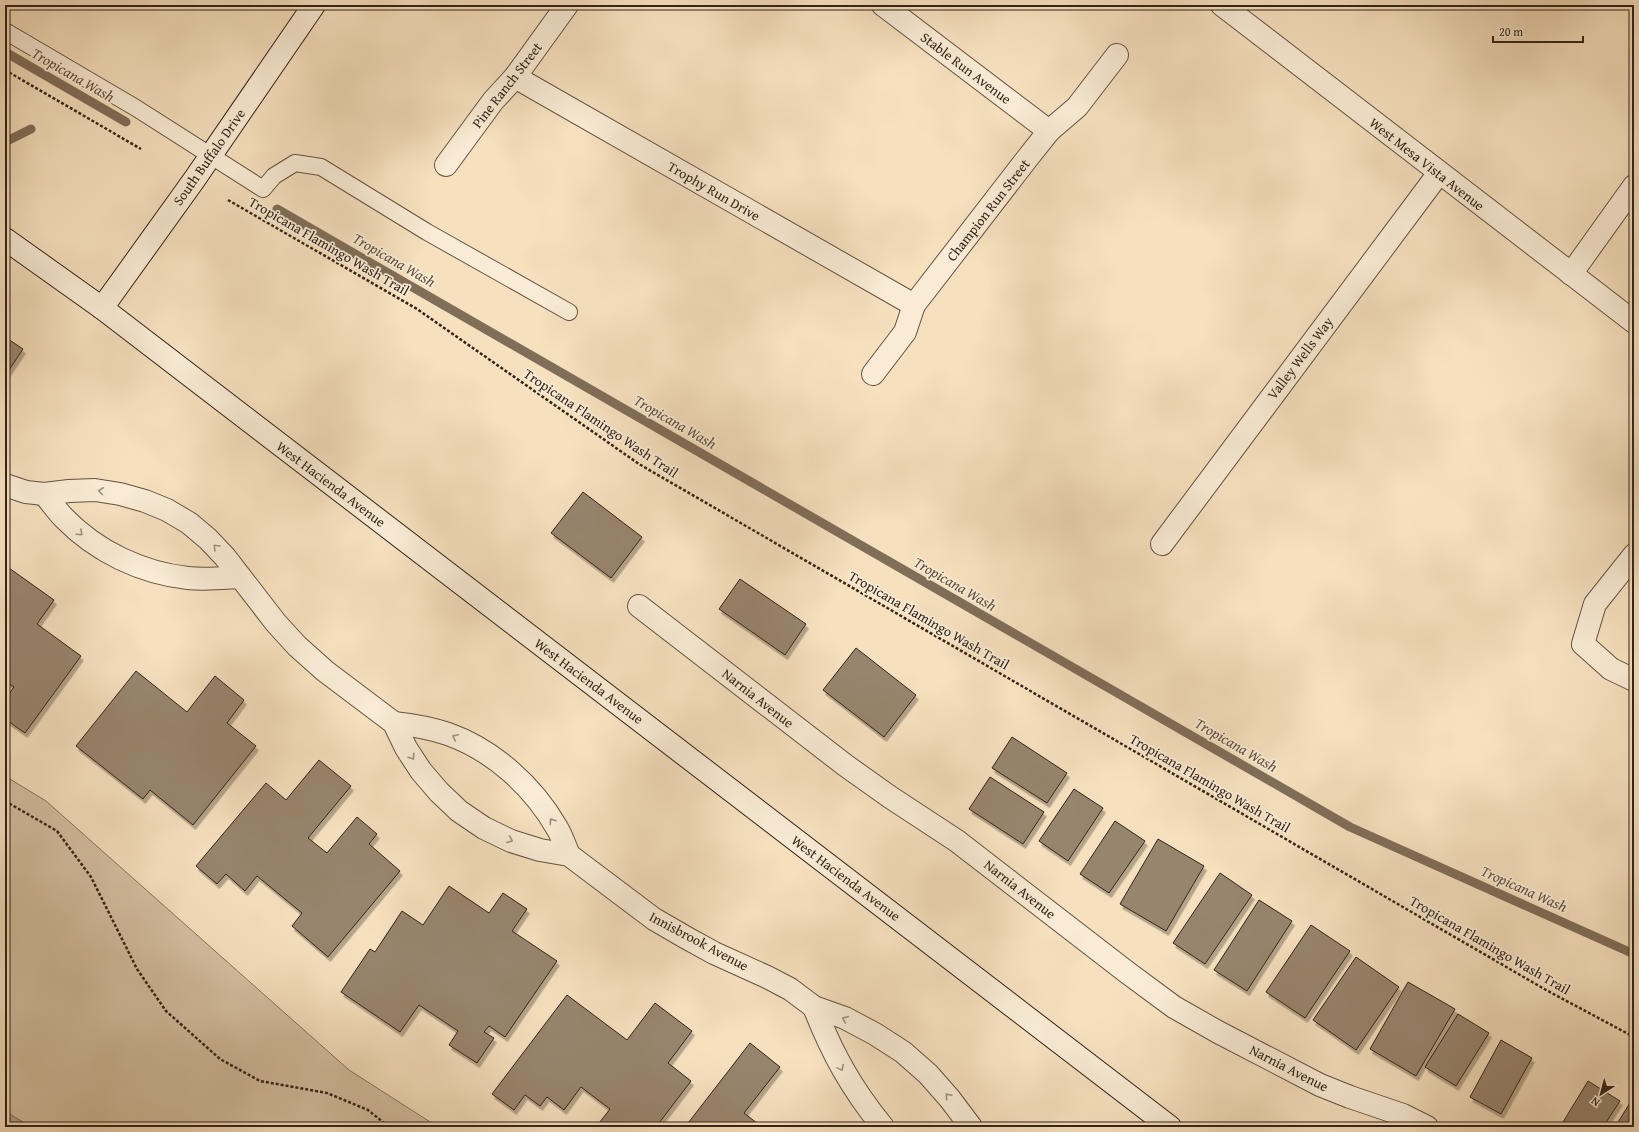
<svg xmlns="http://www.w3.org/2000/svg" width="1639" height="1132" font-family="'Gentium Book Plus',serif">
<defs>
<filter id="shadow"><feDropShadow dx="2.5" dy="4.5" stdDeviation="0" flood-color="#0004"/></filter>
</defs>
<rect width="100%" height="100%" fill="#f6e0be"/>
<filter id="stains"><feTurbulence type="fractalNoise" baseFrequency=".005" numOctaves="4"/><feColorMatrix values="0 0 0 0 .2 0 0 0 0 .09 0 0 0 0 .02 0 0 0 .5 -.17"/></filter>
<radialGradient id="worn" r=".72"><stop offset=".6" stop-color="#630" stop-opacity="0"/><stop offset="1" stop-color="#630" stop-opacity=".3"/></radialGradient>
<!-- green -->
<path fill="#d5c0a2" stroke="#84725c" d="M5,776L46,801L349,1070L438,1127H5Z"/>
<!-- water -->
<path fill="#b4a085" stroke="#806e59" d="M5,1111L31,1127H5Z"/>
<g fill="none" stroke-linecap="round" stroke-linejoin="round">
<!-- stream -->
<g stroke="#806e59" stroke-width="9">
<path d="M5,52L126,122"/>
<path d="M5,142L31,129"/>
<path d="M277,209L1350,827L1634,954"/>
</g>
</g>
<!-- building -->
<g fill="#98856e" stroke="#332317" filter="url(#shadow)">
<path d="M5,337L23,349L5,376Z"/>
<path d="M583,492L642,537L611,578L551,533Z"/>
<path d="M9,568L54,600L37,624L81,656L25,733L5,719V699L14,687L5,681V573Z"/>
<path d="M740,579L806,624L785,655L719,609Z"/>
<path d="M856,648L916,695L884,737L823,690Z"/>
<path d="M136,671L187,712L215,676L244,700L227,723L256,746L193,825L150,790L143,799L76,746Z"/>
<path d="M1012,737L1067,773L1047,803L992,768Z"/>
<path d="M319,760L351,786L308,838L327,853L357,817L377,834L369,844L400,871L328,957L292,926L302,913L257,876L245,891L226,874L217,884L196,866L266,783L286,800Z"/>
<path d="M990,777L1044,812L1023,844L969,809Z"/>
<path d="M1074,789L1103,808L1068,861L1039,841Z"/>
<path d="M1115,821L1145,841L1109,893L1080,874Z"/>
<path d="M1158,839L1204,866L1166,931L1120,904Z"/>
<path d="M1220,873L1252,895L1205,964L1173,943Z"/>
<path d="M449,886L489,913L503,893L527,909L512,931L557,961L505,1037L489,1026L484,1032L494,1038L477,1063L449,1045L458,1031L419,1005L400,1032L341,992L370,949L375,952L402,911L423,925Z"/>
<path d="M1259,900L1292,921L1247,991L1214,970Z"/>
<path d="M1311,925L1350,951L1305,1018L1266,992Z"/>
<path d="M1356,957L1399,987L1356,1050L1313,1020Z"/>
<path d="M1408,982L1455,1009L1416,1076L1370,1049Z"/>
<path d="M567,995L627,1040L655,1003L692,1031L668,1063L691,1081L656,1127H596L610,1109L581,1087L564,1110L547,1097L540,1106L525,1095L514,1110L492,1094Z"/>
<path d="M1458,1014L1489,1033L1456,1086L1425,1067Z"/>
<path d="M1501,1040L1532,1058L1501,1114L1470,1097Z"/>
<path d="M750,1043L780,1067L744,1113L762,1127H685Z"/>
<path d="M1588,1081L1620,1101L1603,1127H1560Z"/>
<path d="M1633,1098L1634,1127H1615Z"/>
</g>
<g fill="none" stroke-linecap="round" stroke-linejoin="round">
<defs>
<path id="lane" d="M5,31L136,108L263,189L274,176L295,163L321,167L427,232L569,312"/>
<g id="street">
<path d="M883,5L1049,131"/>
<path d="M1222,5L1634,322"/>
<path d="M515,77L914,305"/>
<path d="M446,165L493,101L515,77L567,5"/>
<path d="M1571,274L1634,186"/>
<path d="M873,374L905,332L914,305L1026,160L1049,131L1077,107L1117,55"/>
<path d="M5,485L26,492L44,494L69,491L95,490L120,494L145,501L167,510L189,523L208,539L225,557L276,623L297,646L325,671L394,723L406,748L421,771L439,792L459,811L484,828L511,841L540,850L569,855L654,919L685,937L714,953L767,977L790,989L814,1007L845,1018L875,1034L903,1052L928,1074L950,1099L971,1127"/>
<path d="M44,494C51,502 57,511 64,518C96,551 141,573 188,578C205,580 223,578 240,577"/>
<path d="M1162,544L1439,173"/>
<path d="M1634,555L1595,604L1583,644L1611,669L1634,680"/>
<path d="M639,606L845,765L890,797L957,841L1128,973L1174,1007L1218,1032L1320,1085L1350,1097L1403,1115L1427,1127"/>
<path d="M394,723C413,725 430,728 448,734C493,750 533,786 557,828C562,836 565,846 569,855"/>
<path d="M814,1007C832,1053 851,1088 883,1127"/>
</g>
<g id="secondary">
<path d="M5,239L102,308L1170,1127"/>
<path d="M102,308L194,180L314,5"/>
</g>
</defs>
<!-- lane casing -->
<use href="#lane" stroke="#645241" stroke-width="18"/>
<!-- street casing -->
<use href="#street" stroke="#645241" stroke-width="24"/>
<!-- secondary casing -->
<use href="#secondary" stroke="#332317" stroke-width="24"/>
<!-- path -->
<g stroke="#332317" stroke-width="2.5" stroke-dasharray="3 2" stroke-linecap="butt">
<path d="M5,70L141,149"/>
<path d="M228,200L417,309L639,464L1546,990L1634,1037"/>
<path d="M5,801L57,831L91,877L137,969L166,1011L220,1059L260,1081L327,1093L368,1110L389,1127"/>
</g>
<!-- lane -->
<use href="#lane" stroke="#f9ebd5" stroke-width="16"/>
<!-- street -->
<use href="#street" stroke="#f9ebd5" stroke-width="22"/>
<!-- secondary -->
<use href="#secondary" stroke="#f9ebd5" stroke-width="22"/>
</g>
<!-- one-way arrows -->
<defs><path id="oneway-chevron" d="M-2-3.5L2.5 0L-2 3.5" fill="none" stroke-width="1.6" stroke-linecap="round" stroke-linejoin="round"/></defs>
<g stroke="#a09180">
<use href="#oneway-chevron" transform="translate(101 491) rotate(-173)"/>
<use href="#oneway-chevron" transform="translate(80 533) rotate(42)"/>
<use href="#oneway-chevron" transform="translate(216 547) rotate(-134)"/>
<use href="#oneway-chevron" transform="translate(455 737) rotate(-155)"/>
<use href="#oneway-chevron" transform="translate(412 757) rotate(57)"/>
<use href="#oneway-chevron" transform="translate(552 821) rotate(-123)"/>
<use href="#oneway-chevron" transform="translate(510 840) rotate(23)"/>
<use href="#oneway-chevron" transform="translate(845 1019) rotate(-156)"/>
<use href="#oneway-chevron" transform="translate(841 1068) rotate(62)"/>
<use href="#oneway-chevron" transform="translate(948 1096) rotate(-131)"/>
</g>
<g text-anchor="middle" stroke-width="3.5" stroke-linejoin="round" paint-order="stroke">
<!-- street labels -->
<g font-size="14" fill="#332317" stroke="#f9ebd5">
<text transform="translate(966 68) rotate(37)" y="5">Stable Run Avenue</text>
<text transform="translate(507 85) rotate(-52)" y="5">Pine Ranch Street</text>
<text transform="translate(209 157) rotate(-55)" y="5">South Buffalo Drive</text>
<text transform="translate(1427 164) rotate(38)" y="5">West Mesa Vista Avenue</text>
<text transform="translate(714 191) rotate(30)" y="5">Trophy Run Drive</text>
<text transform="translate(988 210) rotate(-52)" y="5">Champion Run Street</text>
<text transform="translate(329 246) rotate(30)" y="5">Tropicana Flamingo Wash Trail</text>
<text transform="translate(1300 358) rotate(-53)" y="5">Valley Wells Way</text>
<text transform="translate(601 423) rotate(34)" y="5">Tropicana Flamingo Wash Trail</text>
<text transform="translate(331 484) rotate(37)" y="5">West Hacienda Avenue</text>
<text transform="translate(929 620) rotate(30)" y="5">Tropicana Flamingo Wash Trail</text>
<text transform="translate(589 681) rotate(37)" y="5">West Hacienda Avenue</text>
<text transform="translate(758 698) rotate(38)" y="5">Narnia Avenue</text>
<text transform="translate(1210 783) rotate(30)" y="5">Tropicana Flamingo Wash Trail</text>
<text transform="translate(846 878) rotate(37)" y="5">West Hacienda Avenue</text>
<text transform="translate(1020 889) rotate(38)" y="5">Narnia Avenue</text>
<text transform="translate(699 941) rotate(28)" y="5">Innisbrook Avenue</text>
<text transform="translate(1490 945) rotate(30)" y="5">Tropicana Flamingo Wash Trail</text>
<text transform="translate(1289 1068) rotate(27)" y="5">Narnia Avenue</text>
</g>
<!-- water labels -->
<g font-size="15" font-style="italic" fill="#604f3e" stroke="#f9ebd5">
<text transform="translate(73 75) rotate(30)" y="5">Tropicana Wash</text>
<text transform="translate(394 260) rotate(30)" y="5">Tropicana Wash</text>
<text transform="translate(675 422) rotate(30)" y="5">Tropicana Wash</text>
<text transform="translate(955 584) rotate(30)" y="5">Tropicana Wash</text>
<text transform="translate(1236 745) rotate(30)" y="5">Tropicana Wash</text>
<text transform="translate(1524 889) rotate(24)" y="5">Tropicana Wash</text>
</g>
</g>
<!-- margin -->
<rect width="1639" height="1132" fill="none" stroke="#f6e0be" stroke-width="20"/>
<rect x="6" y="6" width="1627" height="1120" fill="none" stroke="#332317" stroke-width="2"/>
<rect x="10" y="10" width="1619" height="1112" fill="none" stroke="#332317"/>
<!-- north arrow -->
<g transform="translate(1601 1094) rotate(216)" stroke="#f9ebd5" stroke-width="3" paint-order="stroke">
<path d="M0-3L7 15L0 10L-7 15Z" fill="#332317"/>
<text y="-6" font-size="11" font-weight="bold" text-anchor="middle" fill="#332317">N</text>
</g>
<!-- scale -->
<path d="M1493 36v6h90v-6" fill="none" stroke="#332317" stroke-width="2"/>
<text x="1499" y="36" font-size="12" fill="#332317" stroke="#f9ebd5" stroke-width="3" paint-order="stroke">20 m</text>
<rect width="100%" height="100%" filter="url(#stains)"/>
<rect width="100%" height="100%" fill="url(#worn)"/>
</svg>
